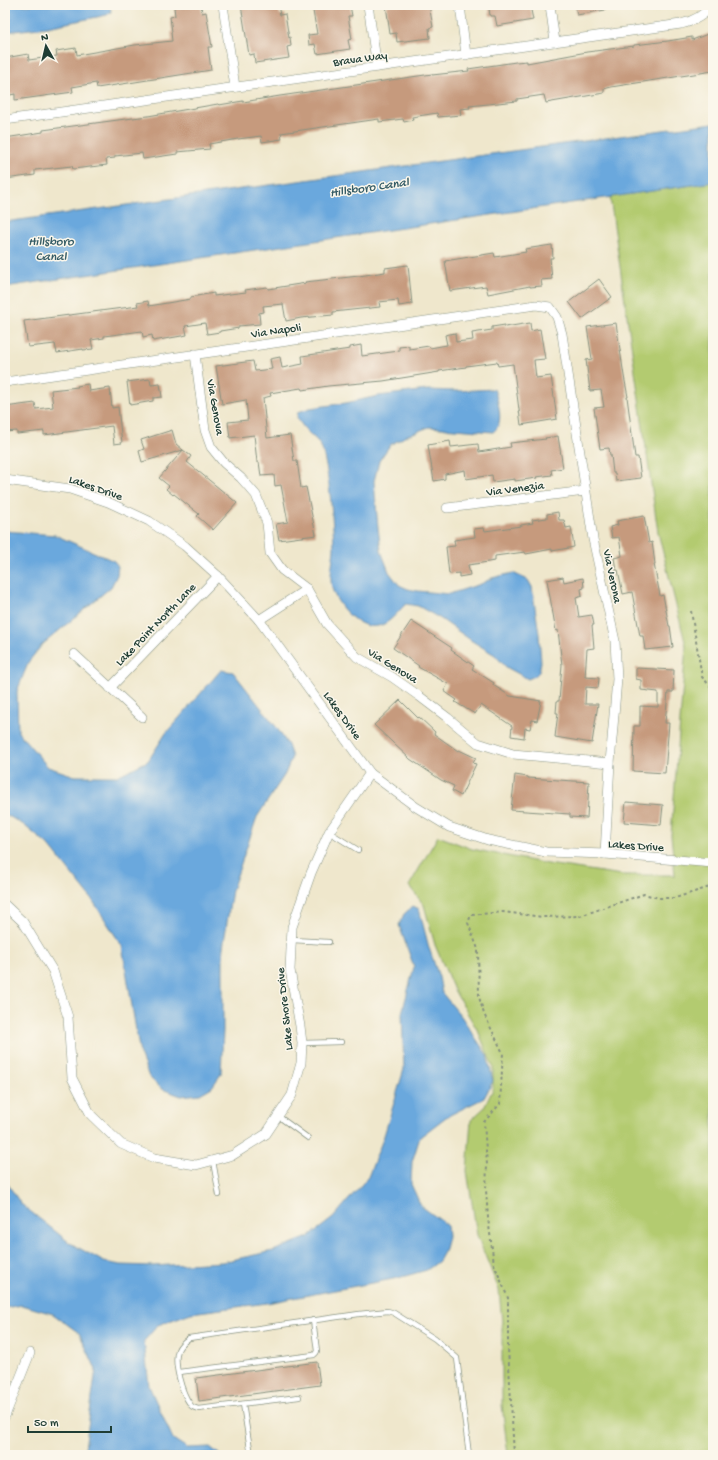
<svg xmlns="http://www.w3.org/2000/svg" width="718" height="1460" font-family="'Gochi Hand',sans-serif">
<rect width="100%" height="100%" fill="#fbf7ec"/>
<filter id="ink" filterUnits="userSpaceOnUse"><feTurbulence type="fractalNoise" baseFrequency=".025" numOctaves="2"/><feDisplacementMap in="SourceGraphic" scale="8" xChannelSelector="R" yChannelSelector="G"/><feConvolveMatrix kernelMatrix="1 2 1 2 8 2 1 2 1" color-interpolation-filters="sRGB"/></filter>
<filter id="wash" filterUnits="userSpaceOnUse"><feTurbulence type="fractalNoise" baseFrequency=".012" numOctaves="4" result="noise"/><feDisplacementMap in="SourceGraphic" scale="16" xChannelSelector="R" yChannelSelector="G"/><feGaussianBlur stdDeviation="0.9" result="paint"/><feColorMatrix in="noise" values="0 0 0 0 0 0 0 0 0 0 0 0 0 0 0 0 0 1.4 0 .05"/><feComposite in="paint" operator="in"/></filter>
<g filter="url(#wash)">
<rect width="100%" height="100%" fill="#efe7cc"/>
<!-- green -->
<path fill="#b3cb70" stroke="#698452" d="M713,182V1455H508L502,1405V1322L499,1290L477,1235L467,1171L471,1120L484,1108L493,1089V1067L479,1033L454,990L435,945L424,905L409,886L438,836L472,849L548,864L622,875H675L671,835L686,646L658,532L610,197Z"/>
<!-- water -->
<g fill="#6aa8dd" stroke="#447288">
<path d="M5,5H110L111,12L107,15L47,27L5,32Z"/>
<path d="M713,123V182L5,287V222Z"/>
<path d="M494,389C498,401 505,424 493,432L429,427L408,435L390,445L379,461L374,481L378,528L381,551L389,572L399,585L408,589L418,591L449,594L481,584L492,578L513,573L528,580L532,587L539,634L541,662L539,672L535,676L528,679L506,667L495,655L472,641L441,619L418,606L406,604C398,611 390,624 378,626C358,630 337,606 332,588C329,575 333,562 334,549C334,534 332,518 331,503C329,485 327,466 322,449C320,441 311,436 306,430C303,427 300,422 297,418L298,412L310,408L346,403L378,396L427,390L457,391Z"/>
<path d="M5,531L55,535L114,561L118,566L117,575L111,587L42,645L29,661L17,691L18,732L48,767L75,776H117L148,761L166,733L221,670L233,672L277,728L288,745L292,757L285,774L257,817L232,890L223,948V1031L221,1074L212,1087L200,1094L181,1096L162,1089L149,1077L140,1054L122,946L91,898L51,848L24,825L5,814Z"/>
<path d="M413,906L419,909L429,948L439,977L442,993L461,1016L487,1055L493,1081L484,1098L446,1117L420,1137L412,1162L411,1184L421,1206L447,1225L448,1237L444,1252L439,1261L427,1270L398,1278L267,1303L191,1313L158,1325L144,1341L149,1386L173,1439L187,1448L210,1447L220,1455H91L85,1448L96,1369L79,1333L53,1314L22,1305L5,1308V1180L21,1204L70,1243L104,1262L121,1265L153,1266L222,1262L273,1251L308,1237L333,1218L368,1177L383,1139L393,1106L404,1069L402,1013L414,967L399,925L404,914Z"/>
</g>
<g id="blocks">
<!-- building -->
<g fill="#c69a7d">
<path d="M189,5H201L202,13L206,12L212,47H208L211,70L97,88L96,83L72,87L73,92L15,100V94L5,96V58L28,54L29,60L57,56L56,51L76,48L77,55L135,45L172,41L171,32H172L170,17L175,16L174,7Z"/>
<path d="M241,5H278L280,15L285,14L289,38L290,37L291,46L287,47L289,58L255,63L254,54L249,55Z"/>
<path d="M312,5H350L352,16H348L352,39L348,40L350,49L317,54L315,44L309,45L308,35L317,34Z"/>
<path d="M386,5H429L433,27L429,28L430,38L397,42L396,33L390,34Z"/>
<path d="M505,5H530L533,20L497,26L495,16H490L489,8Z"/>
<path d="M575,5H605V10L577,15Z"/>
<path d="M713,32V71L611,87L604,89V93L546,103L544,95L517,99V101L469,106L470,108L460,109L461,115L438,117L437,113L412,117L413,120L404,122L403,119L379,122V119L281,133L282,139L262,142L261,136L238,139L209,144L210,149L177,152V154L143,159L142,153L115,156V158L106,159L107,165L73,169L72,166L35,170V175L5,179V138L43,132V130L148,116L218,104L219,105L243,101V102L280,96L432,74V75L469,71L468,69L516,62L527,61V63L587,52L634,46V45L668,41L692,37V40Z"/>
<path d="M552,245L553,258H550L552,279L541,280L542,286L530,287V286L488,294L486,286L450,291L445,261L494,253L495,257L526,252L525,249Z"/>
<path d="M408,265L412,304L399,306L398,300L379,302L380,307L333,312V315L301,318L286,321L283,304L263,306L264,312L259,313L260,324L239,326V328L220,331V332L207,334L205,323L185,326L187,335L153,341L152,335L143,337L142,331L104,336V338L91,340L93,349L83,350V349L57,353L55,344L28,347L24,321L138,306L137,303L148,301L149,306L191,299V297L214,293V296L246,292L245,290L267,287L268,289L306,283L305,282L359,276L385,272V268Z"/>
<path d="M599,279L612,297L582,319L569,302Z"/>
<path d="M530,323L531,331L540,329L545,359L534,360L536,378L551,376L557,419L521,425L513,364L498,366L497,362L466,366V367L439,371V372L383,381L328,386L302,390L301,388L270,393L271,396L263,398L267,438L290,435L294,461H297L301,488L306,487L316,535L279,540L276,524L288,522L281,485L275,486L274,475L261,476L259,462H257L254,435L230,438L228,422L248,420L246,400L222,404L216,366L253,361L255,371L272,369L270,359L280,357L282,368L303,364L302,356L350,349V347L361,345L362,356L399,351V347L409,346V349L429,346L430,348L447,345L445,335L455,333L456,342L473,340L472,333L492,330V327L505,325V327Z"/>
<path d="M616,323L624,376L628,397H627L635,457H638L641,478L616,481L615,473H613L611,455H610L609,448L600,449L594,408L604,407L601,390L590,391L586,360L592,359L587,327Z"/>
<path d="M150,379L151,385L160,384L162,397L153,398V401L130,405L127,382Z"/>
<path d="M88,384L89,391L110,388L112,408L118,407L122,443L114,444L112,426L44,435V431L17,434V431L5,432V407L35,403L36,409L53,407L51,390L78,387L77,386Z"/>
<path d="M172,430L176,444L183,450L142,462L139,451L144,449L141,440Z"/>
<path d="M558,436L563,468L551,470L552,475L536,477L537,478L515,481V479L493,482L492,475L466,479L465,470L445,474V479L434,481L428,445L450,441L451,447L478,444L479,452L511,447L510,443L546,439L545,438Z"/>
<path d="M183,450L191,456L187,462L237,503L213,530L197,516L199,514L174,494L173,495L166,489L169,486L159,478Z"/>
<path d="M558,512L559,520H564L566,528L571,527L574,547L552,551V549L526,554L525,552L495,556V561L468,565L470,575L459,577V573L449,574L446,547L455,546L454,540L475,537L474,529L484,528L485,531L521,526V525L533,523L532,520L547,518V514Z"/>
<path d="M644,516L649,543L652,542L655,564H654L660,596L663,595L669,626H670L673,647L645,650L643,636H640L632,592L623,594L618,570H616L614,558L622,556L619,537L612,538L610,527L618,525L617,521Z"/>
<path d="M563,577L564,582L583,578L584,588L581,589L582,596L576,598L579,617L592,615L594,625H592L594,648L587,649L585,677L599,678L598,688L586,687L585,704H598L592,743L555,737L558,713H556L557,701H559L562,665L558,630L556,631L547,580Z"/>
<path d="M411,621L452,648L451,650L474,666L472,669L494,683L493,685L510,696L541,701L537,721L532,720L530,729L525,728L524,738L511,736L512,726L481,705L475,714L455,702L457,700L444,691L448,684L418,667L419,666L393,648Z"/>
<path d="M636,668L674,670L673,692H668L665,723H669L665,773L633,771L634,726H640V706L658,707V692L641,690V680L636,679Z"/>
<path d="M400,700L418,718L419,717L435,732L434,734L458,751L459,750L476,758L473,763L476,764L461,796L452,791L454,786L441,780L410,759L374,725Z"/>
<path d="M515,775L528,777V778L589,782L587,818L570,817V814L511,810Z"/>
<path d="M626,802L663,805L661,825L624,822Z"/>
<path d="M317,1362L320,1385L199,1401L196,1378Z"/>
</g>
</g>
</g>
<g filter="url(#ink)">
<use href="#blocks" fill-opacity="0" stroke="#879280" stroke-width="1"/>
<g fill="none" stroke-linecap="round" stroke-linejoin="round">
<defs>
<g id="lane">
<path d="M329,832L358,850"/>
<path d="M292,940L329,942"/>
<path d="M302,1043L341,1042"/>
<path d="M278,1116L308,1138"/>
<path d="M213,1161L219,1195"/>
<path d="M179,1372L314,1355L316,1353L317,1351L313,1320"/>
<path d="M299,1397L198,1409C195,1408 191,1407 190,1404C182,1393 173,1363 178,1350C180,1345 185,1341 189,1338L359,1314L388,1311L394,1313L435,1339L457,1358L469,1455"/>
<path d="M243,1404L251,1455"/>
</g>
<g id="street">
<path d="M223,5L235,87"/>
<path d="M368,5L377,67"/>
<path d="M460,5L466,55"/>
<path d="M550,5L555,42"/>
<path d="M5,120L681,24C694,21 704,16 712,5"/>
<path d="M195,354L205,430L211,447L224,463L241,478L256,495L267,523L270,553L282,570L307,589L327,624L357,657L392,677L419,696L448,718L478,743L513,754L610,763"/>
<path d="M5,382L536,305L550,307L557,317L562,334L593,539L615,641L617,679L610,763L605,854"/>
<path d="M5,480L70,489L108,502L149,521L185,546L218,576L259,620L370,773L416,807L449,827L488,840L546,852L605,854L713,863"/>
<path d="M447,508L585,491"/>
<path d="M259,620L307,589"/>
<path d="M74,654L142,717"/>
<path d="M110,688L218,576"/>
<path d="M5,905L23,922L53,971L68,1017L72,1078L91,1115L121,1144L154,1158L196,1165L233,1155L266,1134L292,1095L301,1063L302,1043L300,1026L290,970L292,927L311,873L329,832L370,773"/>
<path d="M5,1416L30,1353"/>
</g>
</defs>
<!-- lane casing -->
<use href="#lane" stroke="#879280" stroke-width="6"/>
<!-- street casing -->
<use href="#street" stroke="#879280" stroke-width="10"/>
<!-- path -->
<g stroke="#879280" stroke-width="2" stroke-dasharray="3 3" stroke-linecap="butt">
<path d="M691,611L702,677L713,689"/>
<path d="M514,1455L508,1348V1298L494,1264L488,1218L486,1190L487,1165L484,1122L500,1104L503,1053L484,1014L479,997L478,949L468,923L471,915L503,912L543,917L580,916L644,894L659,898H675L713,886"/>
</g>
<!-- lane -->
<use href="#lane" stroke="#fff" stroke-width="4.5"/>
<!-- street -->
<use href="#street" stroke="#fff" stroke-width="9"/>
</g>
</g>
<g text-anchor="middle" stroke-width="3" stroke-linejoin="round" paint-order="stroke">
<!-- street labels -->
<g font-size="12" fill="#1f3d34" stroke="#fbf7ec">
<text transform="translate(360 58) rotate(-8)" y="4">Brava Way</text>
<text transform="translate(276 330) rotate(-8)" y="4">Via Napoli</text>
<text transform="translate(216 407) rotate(80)" y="4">Via Genova</text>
<text transform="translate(96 487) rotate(19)" y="4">Lakes Drive</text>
<text transform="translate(515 488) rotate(-7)" y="4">Via Venezia</text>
<text transform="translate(613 576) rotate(78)" y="4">Via Verona</text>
<text transform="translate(155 624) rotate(-46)" y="4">Lake Point North Lane</text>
<text transform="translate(393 665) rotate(32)" y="4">Via Genova</text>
<text transform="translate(343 715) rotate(54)" y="4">Lakes Drive</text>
<text transform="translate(636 845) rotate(4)" y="4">Lakes Drive</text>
<text transform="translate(284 1009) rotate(-96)" y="4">Lake Shore Drive</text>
</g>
<!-- water labels -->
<g font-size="13" font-style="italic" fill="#365d67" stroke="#fbf7ec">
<text transform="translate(369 186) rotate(-8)" y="5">Hillsboro Canal</text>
<text x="51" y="245">Hillsboro<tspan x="51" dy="15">Canal</tspan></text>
</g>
</g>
<!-- margin -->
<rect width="718" height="1460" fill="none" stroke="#fbf7ec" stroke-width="20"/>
<!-- north arrow -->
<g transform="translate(46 46) rotate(352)" stroke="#fbf7ec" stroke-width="3" paint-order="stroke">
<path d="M0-3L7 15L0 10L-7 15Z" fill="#1f3d34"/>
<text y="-6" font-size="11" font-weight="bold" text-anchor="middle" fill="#1f3d34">N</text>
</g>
<!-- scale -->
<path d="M28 1426v6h83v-6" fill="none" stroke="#1f3d34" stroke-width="2"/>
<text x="34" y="1426" font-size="12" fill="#1f3d34" stroke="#fbf7ec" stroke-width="3" paint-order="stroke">50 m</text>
</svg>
